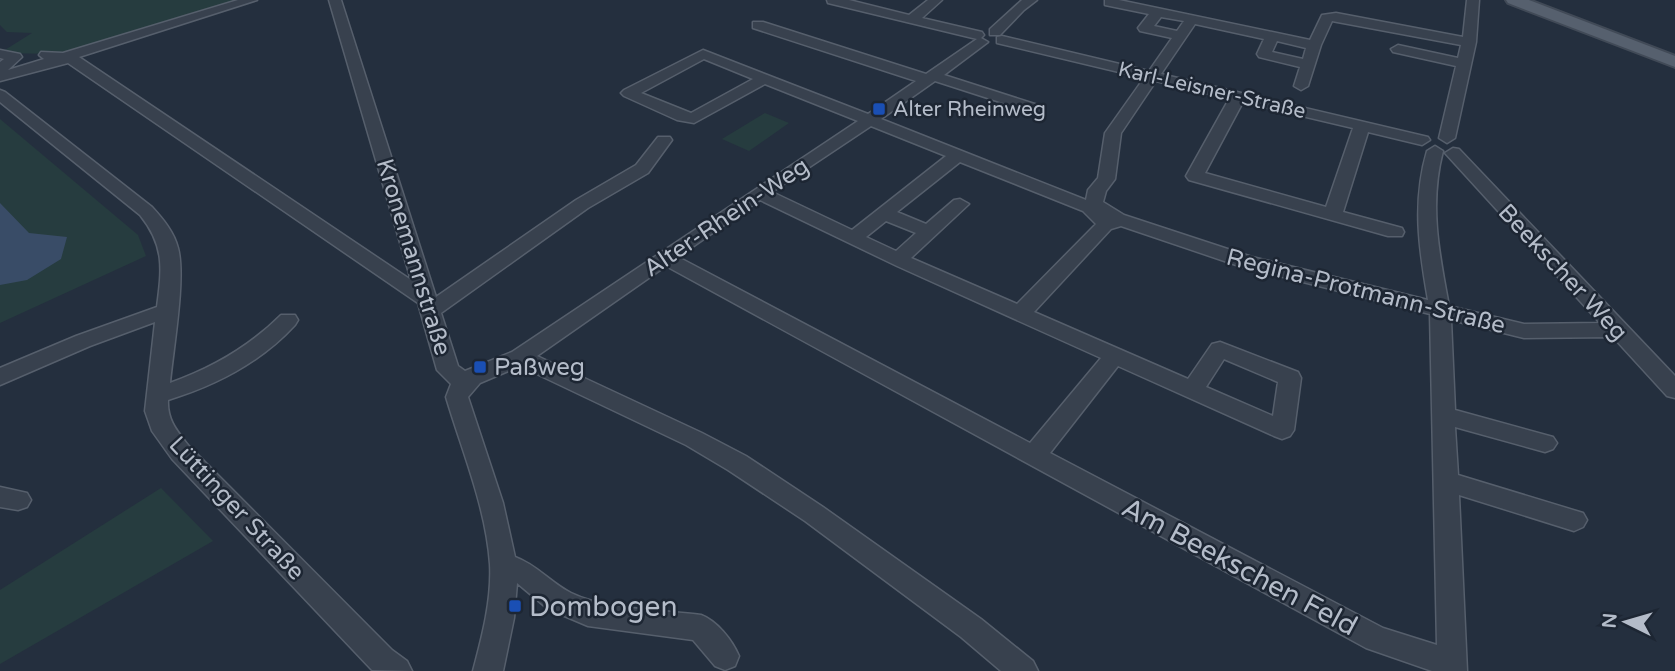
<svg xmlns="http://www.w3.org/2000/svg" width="1675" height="671" font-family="'Varela Round',sans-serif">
<rect width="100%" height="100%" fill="#242f3e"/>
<!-- green -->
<g fill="#263c3f">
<path d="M0,0H248L59,54L0,53L32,33L7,32L0,25Z"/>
<path d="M765,113L789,123L749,151L722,139Z"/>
<path d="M0,119L138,235L146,256L0,323Z"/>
<path d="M161,488L213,541L0,664V590Z"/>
</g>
<!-- water -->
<path fill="#394c67" d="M0,203L29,233L67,237L61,259L27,280L0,285Z"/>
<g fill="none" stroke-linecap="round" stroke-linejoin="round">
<defs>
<g id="minor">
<path d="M238,0H257L79,57L411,280L329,0H341L436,297L576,200L636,165L658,137H670L672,140L648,173L588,208L441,313L458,366L465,371L512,352L858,121L765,84L694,123L677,120L624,96L621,93L624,90L703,50L868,114L916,81L753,28V22H763L926,74L977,39L828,3L827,0H849L909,15L928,0H942L922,18L982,32L984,35L981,38L988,42L944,75L1041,106L1044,109L1041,112H1031L935,81L881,119L1086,200L1088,190L1098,178L1105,133L1144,78L997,43V37L1002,36L1149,71L1172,38L1140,31L1138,28L1149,14L1105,5V0H1119L1310,40L1322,15L1336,13L1463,37L1467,0H1479L1476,42L1455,138L1447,143L1439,138L1456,66L1393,52L1391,49L1398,45L1458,58L1461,45L1332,21L1321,45L1308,86L1301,90L1294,86L1300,67L1259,57L1257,54L1264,39L1195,24L1161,74L1428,137L1430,140L1422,145L1368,132L1343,212L1402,228L1404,232L1402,236H1388L1189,180L1186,176L1229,99L1156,81L1121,133L1115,179L1106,191L1103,202L1124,215L1252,257L1428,300C1419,249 1412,202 1427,151L1435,146L1443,151C1429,204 1439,253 1449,306L1524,324L1600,323L1445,153L1453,148L1459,149L1675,376V398L1667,396L1613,337L1524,338L1451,320L1455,410L1553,437L1557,443L1553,449L1545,452L1455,427L1458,475L1583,513L1587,520L1583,527L1574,531L1459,495L1467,671H1432L1366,648L666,266L537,356L702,433L746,456L823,507L981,619L1033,661L1038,671H1001L961,637L805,521L728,470L686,445L520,366L480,383L468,397L503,503L515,557C537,565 551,583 571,593C606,610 661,610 701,615C717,621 732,640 739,656L735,666L725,670L715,666L693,640L588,626L548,609L517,583L514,618L503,671H473C482,637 492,600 490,564C486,507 462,451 446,397L451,384L437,370L418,303L68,63L0,81V62L4,59L0,58V50L20,54L22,57L8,70L44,59L39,55L41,52L63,53ZM1161,17L1184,21L1177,31L1154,26ZM1277,41L1306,48L1303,59L1272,52ZM704,59L753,79L691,113L641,93ZM1243,102L1353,128L1326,207L1205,173ZM871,126L946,156L852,230L772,192ZM960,162L1083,211L1096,224L1017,304L911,258L969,204L960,199L954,200L926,224L897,212ZM760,200L897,266L1101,358L1030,443L678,257ZM886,221L916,233L896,251L866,237ZM1121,226L1239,266L1430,314L1437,645L1383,628L1050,453L1118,366L1274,436L1282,439L1290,436L1294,430L1301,378L1298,372L1220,342L1212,344L1188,379L1034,312L1111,229ZM1224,359L1278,382L1273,416L1206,387Z"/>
<path d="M1022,0H1037L1024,10L1000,35H990V29Z"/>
<path d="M0,90L5,92L152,207C163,219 174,232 178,248C186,278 173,350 170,383C212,368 249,347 281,315H295L298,320L295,325C261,362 217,385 168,400C167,420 177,431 188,445L392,650L407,661L412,671L372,670L172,459L152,431L145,411L155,322L90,346L0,385V368L76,336L157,307C162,269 165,246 140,215L0,102Z"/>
<path d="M0,487L27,493L31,500L27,507L18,510L0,507Z"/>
</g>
<path id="major" d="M1506,0H1529L1675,56V67L1508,3Z"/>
</defs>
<!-- minor casing -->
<use href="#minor" stroke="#565f6c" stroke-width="3"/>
<!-- major casing -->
<use href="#major" stroke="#414a57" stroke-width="4"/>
<!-- minor -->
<use href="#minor" fill="#38414e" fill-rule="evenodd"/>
<!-- major -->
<use href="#major" fill="#56606e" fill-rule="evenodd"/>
</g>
<!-- markers -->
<g fill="#1a4fb4" stroke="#1d2633" stroke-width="2.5">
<rect x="872" y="102" width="14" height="14" rx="3.5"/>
<rect x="473" y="360" width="14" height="14" rx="3.5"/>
<rect x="508" y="599" width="14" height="14" rx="3.5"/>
</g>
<g text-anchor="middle" stroke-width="5" stroke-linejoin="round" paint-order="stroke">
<!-- far-street labels -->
<g font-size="21" fill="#b4bcc9" stroke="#1d2633">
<text transform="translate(1212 90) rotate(13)" y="7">Karl-Leisner-Straße</text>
</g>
<!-- far-poi labels -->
<g font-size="21" fill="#b4bcc9" stroke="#1d2633" text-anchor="start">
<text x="893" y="116">Alter Rheinweg</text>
</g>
<!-- street labels -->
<g font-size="24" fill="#b4bcc9" stroke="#1d2633">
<text transform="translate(726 217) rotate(-34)" y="8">Alter-Rhein-Weg</text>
<text transform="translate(414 257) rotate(73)" y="8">Kronemannstraße</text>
<text transform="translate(1563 272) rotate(47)" y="8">Beekscher Weg</text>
<text transform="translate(1366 291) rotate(14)" y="8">Regina-Protmann-Straße</text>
<text transform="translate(237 508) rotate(47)" y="8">Lüttinger Straße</text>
</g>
<!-- poi labels -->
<g font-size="24" fill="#b4bcc9" stroke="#1d2633" text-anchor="start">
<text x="494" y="375">Paßweg</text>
</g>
<!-- near-street labels -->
<g font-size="28" fill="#b4bcc9" stroke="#1d2633">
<text transform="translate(1240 566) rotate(28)" y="10">Am Beekschen Feld</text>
</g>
<!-- near-poi labels -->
<g font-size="28" fill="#b4bcc9" stroke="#1d2633" text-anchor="start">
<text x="529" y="616">Dombogen</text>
</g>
</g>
<!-- north arrow -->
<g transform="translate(1626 622) rotate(275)" stroke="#1d2633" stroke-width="5" paint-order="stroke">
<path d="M0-5L12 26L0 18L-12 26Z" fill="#b4bcc9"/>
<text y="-10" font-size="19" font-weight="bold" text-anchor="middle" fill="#b4bcc9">N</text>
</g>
</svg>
